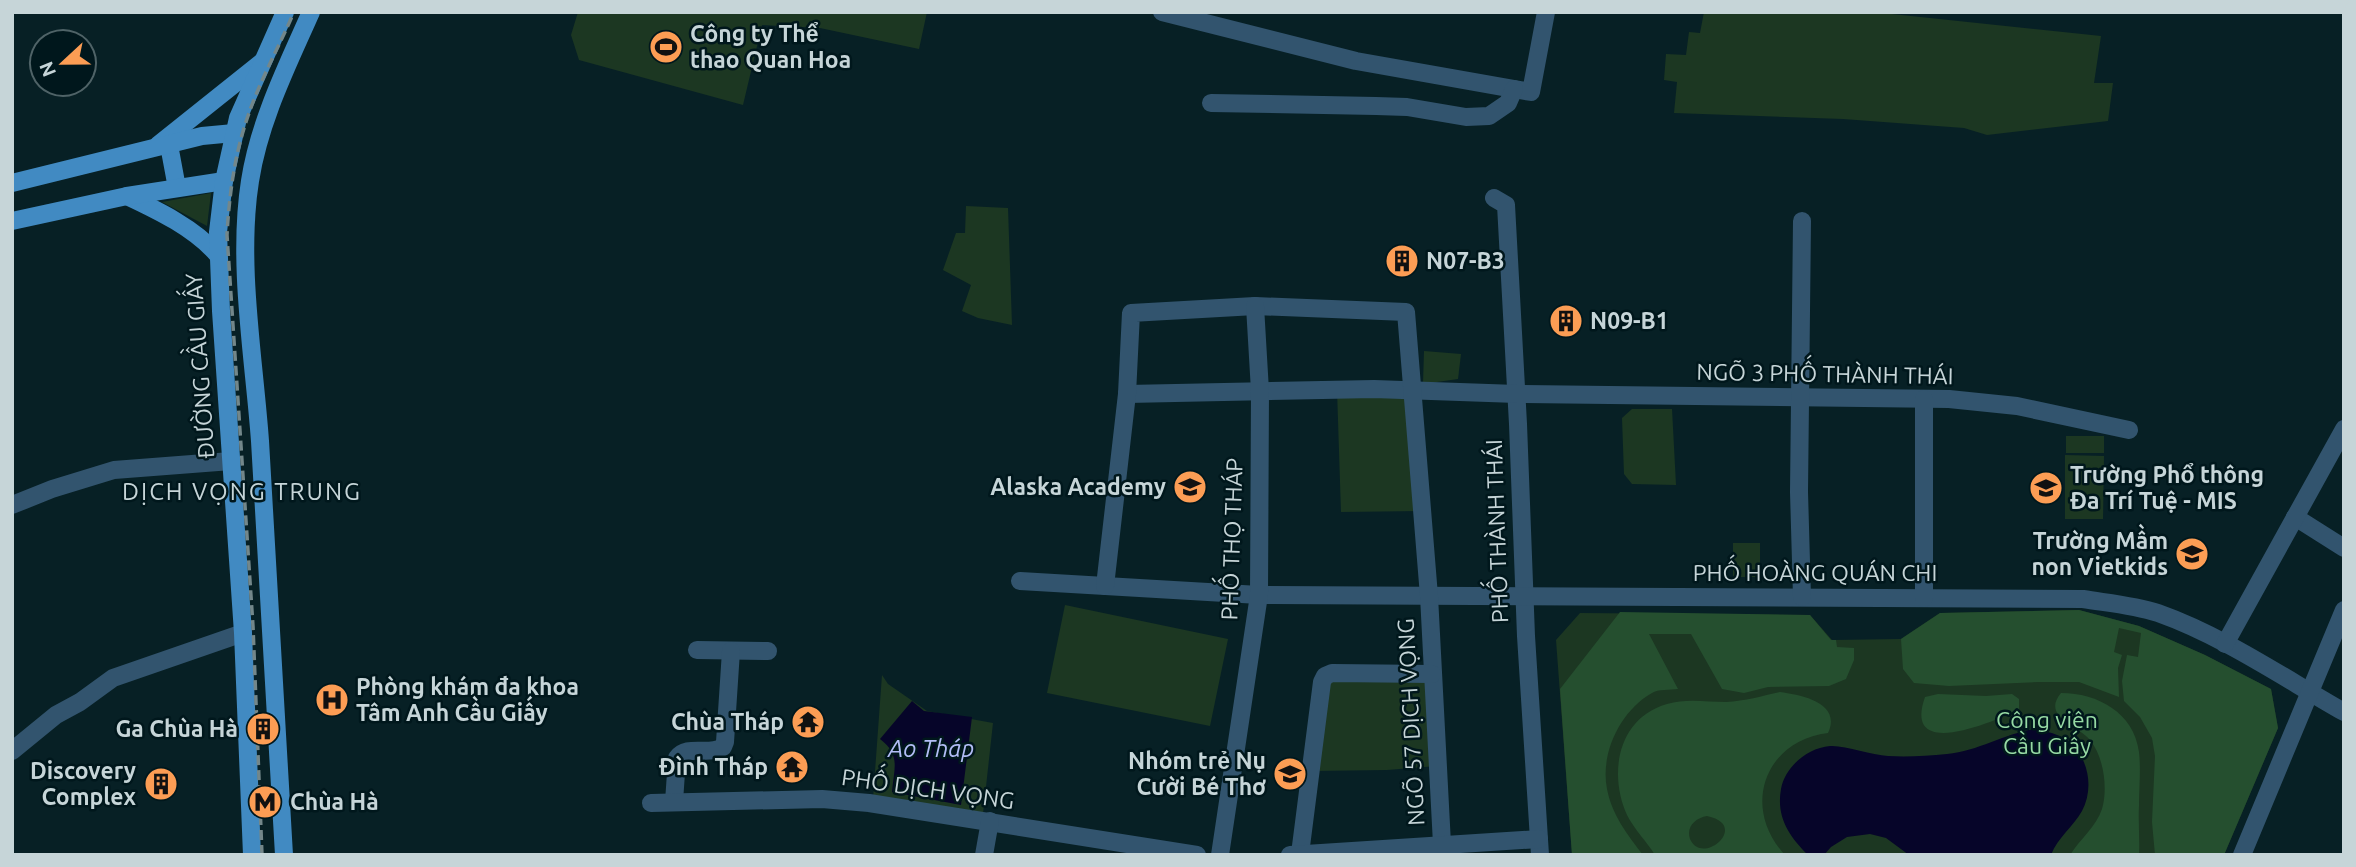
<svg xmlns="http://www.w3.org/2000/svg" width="2356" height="867" font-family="Ubuntu,sans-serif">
<rect width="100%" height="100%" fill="#072025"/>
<!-- green -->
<g fill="#1c3722">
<path d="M578,12H927L919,49L820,28L762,25L743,105L579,60L571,35Z"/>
<path d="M1704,12H1873L2101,36L2094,83H2113L2108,121L1987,135L1964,128L1843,119L1674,113L1677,82L1664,80L1666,54L1686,55L1689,32L1700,33Z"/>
<path d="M211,193L207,226L162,202Z"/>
<path d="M966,206L1008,208L1012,325L978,318L962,311L971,285L943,270L956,233H965Z"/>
<path d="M1424,351L1461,354L1458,379L1423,384Z"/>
<path d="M1337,389L1413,392L1422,511L1341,512Z"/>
<path d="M1632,409H1672L1676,485L1632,484L1624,474L1622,418Z"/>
<rect x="2066" y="436" width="38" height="17"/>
<path d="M2065,455L2104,456L2103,519H2065Z"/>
<rect x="1733" y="543" width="27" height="34"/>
<path d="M1065,605L1228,639L1210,726L1047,693Z"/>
<path d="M2079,610L2139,626L2205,655L2271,689L2278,728L2224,855H1572L1556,640L1580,613L1810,615L1832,640L1901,639L1940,613Z"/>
<path d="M1432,674L1437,766L1387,770L1311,771L1322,682Z"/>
<path d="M882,675L888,684L927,711L993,723L983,814L873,799Z"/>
</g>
<!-- forest -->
<g fill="#254f2f" fill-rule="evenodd">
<path d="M2079,610L2139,626L2205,655L2271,689L2278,728L2224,855H2155L2152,822L2155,756L2152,738L2140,717L2124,701L2122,681L2127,655L2138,657L2141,633L2119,628L2114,652L2122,655L2118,668L2119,697L2079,682H2038L1949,686L1914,683L1903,669L1901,639L1940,613Z"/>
<path d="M1620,612L1810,615L1831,640H1836L1837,647L1854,648V660L1846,679L1829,686L1768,687L1744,693L1722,689L1691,634H1649L1678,689C1670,690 1658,689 1652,693C1620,711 1600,754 1607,789C1612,815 1627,834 1643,855H1572L1560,689Z"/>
<path d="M1780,692C1802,695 1842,703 1828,733C1764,741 1741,808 1785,855H1655C1647,842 1634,829 1627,815C1608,773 1618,718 1667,704C1687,698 1706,702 1726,702C1745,701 1762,696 1780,692ZM1707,816C1751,825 1702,867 1690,839C1686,827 1695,818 1707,816Z"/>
<path d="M2061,693C2098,693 2134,713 2139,752C2141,770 2139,788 2139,806C2138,822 2140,839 2139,855H2070C2080,839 2096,827 2102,809C2108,789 2104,757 2090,740C2078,725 2041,717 2061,693Z"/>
<path d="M1938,694L1986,696L2012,694L2019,699V710C1994,721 1902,762 1925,697Z"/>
</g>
<!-- water -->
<g fill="#060529">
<path d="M912,701L924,711L972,717L961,805L892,792C894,768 901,755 880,739Z"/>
<path d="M2034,729C2046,731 2060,734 2069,742C2089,758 2094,789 2082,811C2073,827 2058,837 2051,855H1909L1886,838L1870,834L1847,837L1831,847L1824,855H1808C1789,836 1776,817 1781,789C1785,767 1807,748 1830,746C1845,745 1871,755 1888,756C1907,757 1927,756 1947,754C1978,751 2004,734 2034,729Z"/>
</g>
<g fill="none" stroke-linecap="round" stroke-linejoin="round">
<!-- minor -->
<g stroke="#32546e" stroke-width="18">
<path d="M1162,12L1356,61L1531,92L1546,12"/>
<path d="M1211,103L1376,106L1407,107L1466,117L1489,116L1508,103L1514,89"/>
<path d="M1494,198L1506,205L1518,424L1526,636L1540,855"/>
<path d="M1127,394L1374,389L1517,394L1949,399L2017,406L2129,430"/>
<path d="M12,505L52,489L114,470L231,461"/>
<path d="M2295,517L2344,548"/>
<path d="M1020,581L1259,595L2083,599C2108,603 2134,605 2158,613C2223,636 2284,678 2344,712"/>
<path d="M1105,586L1127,394L1131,313L1255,306L1406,312L1429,596L1442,844"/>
<path d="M1802,597L1799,492L1802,221"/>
<path d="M1924,598V399"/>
<path d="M2225,644L2344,429"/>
<path d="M697,650L768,651"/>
<path d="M12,751L56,715L80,702L113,678L243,633"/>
<path d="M674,802L677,758C687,744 709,756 723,747L725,742L731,651"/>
<path d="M651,803L822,799L869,803L1197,855"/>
<path d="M1300,854L1322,682L1325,676L1332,673L1432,674"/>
<path d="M984,855L990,821"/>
<path d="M1220,855L1259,595L1260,391L1255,306"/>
<path d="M1290,855L1539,839"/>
<path d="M2242,855L2344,610"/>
</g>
<!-- major -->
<g stroke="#418ac2" stroke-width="18">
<path d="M158,145L262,62"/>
<path d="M169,145L177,188"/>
<path d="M12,183L202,136L234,133"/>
<path d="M127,196C159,211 194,228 217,254"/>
<path d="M12,221L127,196L224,181"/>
<path d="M252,855L243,633L221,311L218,232L224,181L238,118L285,12"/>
<path d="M284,855C277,717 269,579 260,441C254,358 237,263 250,181C259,122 287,66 311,12"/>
</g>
<!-- rail -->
<path stroke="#73878a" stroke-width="3.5" stroke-dasharray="10 5" stroke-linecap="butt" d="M262,855L253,626L227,235C229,198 234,158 246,122C258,84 278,49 294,12"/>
</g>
<!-- icons -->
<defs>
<symbol id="stadium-disc" viewBox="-11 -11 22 22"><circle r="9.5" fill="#fc9d54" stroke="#00171c"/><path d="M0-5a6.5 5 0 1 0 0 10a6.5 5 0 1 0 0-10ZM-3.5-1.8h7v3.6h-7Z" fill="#111"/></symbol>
<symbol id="building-disc" viewBox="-11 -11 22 22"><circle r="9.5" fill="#fc9d54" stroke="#00171c"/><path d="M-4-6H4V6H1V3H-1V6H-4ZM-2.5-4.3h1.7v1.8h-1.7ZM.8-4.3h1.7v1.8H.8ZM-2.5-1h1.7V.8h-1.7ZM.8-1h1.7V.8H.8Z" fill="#111"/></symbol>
<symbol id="school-disc" viewBox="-11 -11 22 22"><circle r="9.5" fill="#fc9d54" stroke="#00171c"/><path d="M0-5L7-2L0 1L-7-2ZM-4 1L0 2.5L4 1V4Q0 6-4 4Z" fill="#111"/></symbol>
<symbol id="hospital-disc" viewBox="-11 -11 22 22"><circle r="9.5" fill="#fc9d54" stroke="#00171c"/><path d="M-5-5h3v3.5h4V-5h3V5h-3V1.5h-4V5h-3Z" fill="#111"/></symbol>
<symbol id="temple-disc" viewBox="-11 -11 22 22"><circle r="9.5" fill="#fc9d54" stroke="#00171c"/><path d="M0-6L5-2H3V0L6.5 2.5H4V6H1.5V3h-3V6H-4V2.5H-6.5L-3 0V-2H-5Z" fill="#111"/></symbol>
<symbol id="metro-disc" viewBox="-11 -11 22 22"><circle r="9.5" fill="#fc9d54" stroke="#00171c"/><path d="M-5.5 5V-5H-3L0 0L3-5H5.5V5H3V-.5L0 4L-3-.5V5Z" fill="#111"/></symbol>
</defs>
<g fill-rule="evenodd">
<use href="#stadium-disc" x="647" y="28" width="38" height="38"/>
<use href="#building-disc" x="1383" y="242" width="38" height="38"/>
<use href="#building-disc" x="1547" y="302" width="38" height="38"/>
<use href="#school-disc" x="1171" y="468" width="38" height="38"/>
<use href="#school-disc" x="2027" y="469" width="38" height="38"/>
<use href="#school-disc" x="2173" y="535" width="38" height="38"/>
<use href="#hospital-disc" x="313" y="681" width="38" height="38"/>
<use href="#temple-disc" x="789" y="703" width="38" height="38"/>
<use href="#building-disc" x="244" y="710" width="38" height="38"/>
<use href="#temple-disc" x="773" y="748" width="38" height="38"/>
<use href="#school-disc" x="1271" y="755" width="38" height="38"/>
<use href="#building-disc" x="142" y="765" width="38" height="38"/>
<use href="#metro-disc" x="246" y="783" width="38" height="38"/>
</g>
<g text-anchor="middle" stroke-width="5" stroke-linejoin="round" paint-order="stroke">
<!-- poi labels -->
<g font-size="23" font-weight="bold" fill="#c6d5d8" stroke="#00171c" text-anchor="end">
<text x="690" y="42" text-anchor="start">Công ty Thể<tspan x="690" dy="26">thao Quan Hoa</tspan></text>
<text x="1426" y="269" text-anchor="start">N07-B3</text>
<text x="1590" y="329" text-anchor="start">N09-B1</text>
<text x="2070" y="483" text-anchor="start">Trường Phổ thông<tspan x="2070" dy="26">Đa Trí Tuệ - MIS</tspan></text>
<text x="1166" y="495">Alaska Academy</text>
<text x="2168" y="549">Trường Mầm<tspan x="2168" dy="26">non Vietkids</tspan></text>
<text x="356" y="695" text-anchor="start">Phòng khám đa khoa<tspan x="356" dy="26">Tâm Anh Cầu Giấy</tspan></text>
<text x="784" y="730">Chùa Tháp</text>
<text x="238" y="737">Ga Chùa Hà</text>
<text x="1266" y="769">Nhóm trẻ Nụ<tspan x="1266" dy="26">Cười Bé Thơ</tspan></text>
<text x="768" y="775">Đình Tháp</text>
<text x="136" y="779">Discovery<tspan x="136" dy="26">Complex</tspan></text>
<text x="290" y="810" text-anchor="start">Chùa Hà</text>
</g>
<!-- street labels -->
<g font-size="23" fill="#c6d5d8" stroke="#00171c">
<text transform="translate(200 366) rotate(-94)" y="8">ĐƯỜNG CẦU GIẤY</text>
<text transform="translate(1825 374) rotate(1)" y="8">NGÕ 3 PHỐ THÀNH THÁI</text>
<text transform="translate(1497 531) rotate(-92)" y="8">PHỐ THÀNH THÁI</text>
<text transform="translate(1232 539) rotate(-88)" y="8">PHỐ THỌ THÁP</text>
<text x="1815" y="581">PHỐ HOÀNG QUÁN CHI</text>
<text transform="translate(1411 722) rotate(-93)" y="8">NGÕ 57 DỊCH VỌNG</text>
<text transform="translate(928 789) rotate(8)" y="8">PHỐ DỊCH VỌNG</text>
</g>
<!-- park labels -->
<g font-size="23" fill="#96daa4" stroke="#00171c">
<text x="2047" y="728">Công viên<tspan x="2047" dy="26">Cầu Giấy</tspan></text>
</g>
<!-- neighbourhood labels -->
<g font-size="24" letter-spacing="2" fill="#c6d5d8" stroke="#00171c">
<text x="242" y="500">DỊCH VỌNG TRUNG</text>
</g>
<!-- water labels -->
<g font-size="24" font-style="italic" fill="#b2bdf6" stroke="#00171c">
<text x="931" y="757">Ao Tháp</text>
</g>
</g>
<!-- border -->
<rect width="2356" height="867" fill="none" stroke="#c6d5d8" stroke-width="28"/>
<!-- north arrow -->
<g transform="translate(63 63) rotate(248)"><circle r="33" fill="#00171c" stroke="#4f6367" stroke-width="2"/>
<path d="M0-5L12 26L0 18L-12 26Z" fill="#fc9d54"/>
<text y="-10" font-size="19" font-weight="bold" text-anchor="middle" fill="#c6d5d8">N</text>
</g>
</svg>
